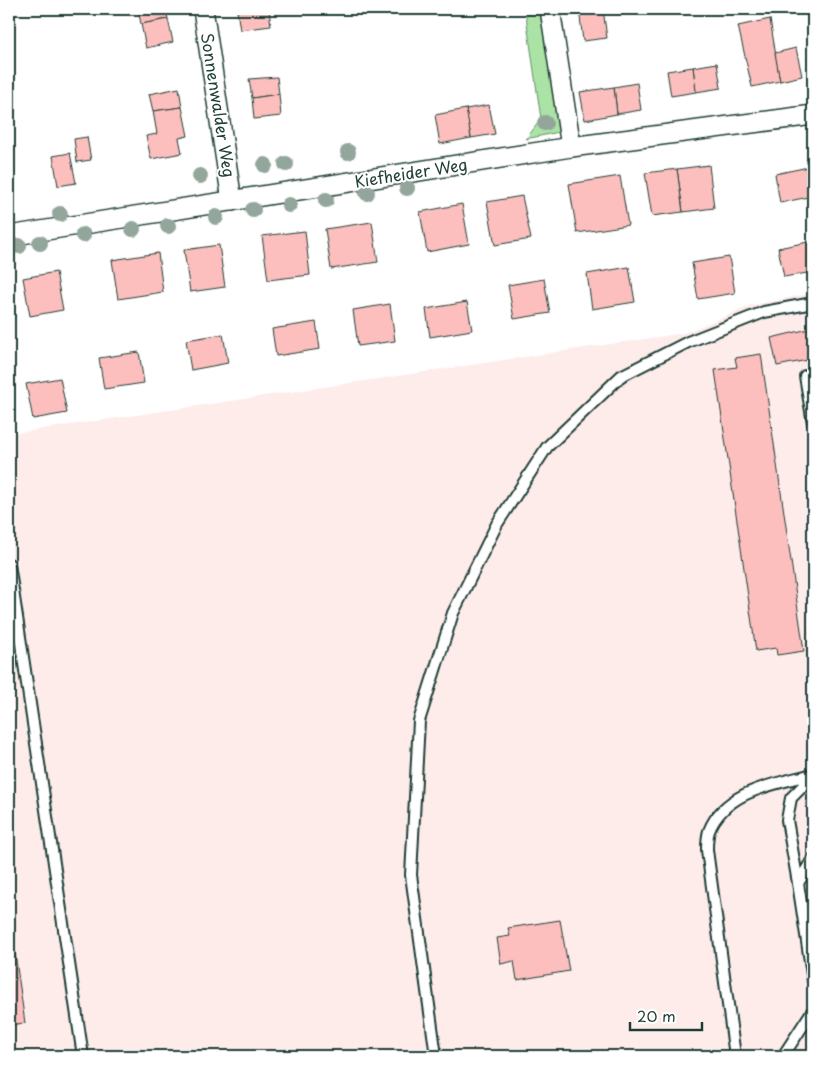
<svg xmlns="http://www.w3.org/2000/svg" width="822" height="1065" font-family="'Playpen Sans',sans-serif">
<rect width="100%" height="100%" fill="#fff"/>
<filter id="ink" filterUnits="userSpaceOnUse"><feTurbulence type="fractalNoise" baseFrequency=".02" numOctaves="2"/><feDisplacementMap in="SourceGraphic" scale="10" xChannelSelector="R" yChannelSelector="G"/><feConvolveMatrix kernelMatrix="1 2 1 2 8 2 1 2 1" color-interpolation-filters="sRGB"/></filter>
<g filter="url(#ink)">
<!-- built -->
<path fill="#feeceb" d="M813,293V1056H9V434L684,333L752,305Z"/>
<!-- green -->
<path fill="#abe2a5" stroke="#65906c" d="M525,9H540L559,132L526,139L541,119Z"/>
<!-- building -->
<g fill="#fcbfbd" stroke="#1f3d34">
<path d="M138,9H166L168,19L141,24Z"/>
<path d="M250,9H269L271,26L240,30L237,11Z"/>
<path d="M579,9H603L607,38L583,41Z"/>
<path d="M168,19L173,42L146,48L141,24Z"/>
<path d="M770,19L780,81L752,87L738,26Z"/>
<path d="M796,48L802,76L780,81L775,53Z"/>
<path d="M717,63L721,88L696,92L693,67Z"/>
<path d="M693,67L696,92L671,96L667,71Z"/>
<path d="M277,77L279,94L252,98L249,79Z"/>
<path d="M637,83L641,110L617,114L614,87Z"/>
<path d="M614,87L617,114L585,120L580,92Z"/>
<path d="M179,88L182,107L153,111L149,94Z"/>
<path d="M279,94L281,116L254,119L252,98Z"/>
<path d="M489,105L495,134L471,138L466,109Z"/>
<path d="M182,107L188,136L179,138L182,153L151,159L146,136L157,134L153,111Z"/>
<path d="M466,109L471,138L440,144L435,115Z"/>
<path d="M87,137L91,160L77,162L74,139Z"/>
<path d="M70,153L76,183L58,186L53,156Z"/>
<path d="M709,165L714,208L683,212L677,169Z"/>
<path d="M813,166V196L780,203L775,174Z"/>
<path d="M677,169L683,212L652,216L645,173Z"/>
<path d="M620,176L628,225L577,233L569,184Z"/>
<path d="M522,196L531,239L495,245L487,202Z"/>
<path d="M462,204L469,244L427,252L420,212Z"/>
<path d="M372,222L378,262L331,269L325,229Z"/>
<path d="M305,231L310,275L268,280L262,236Z"/>
<path d="M813,241V272L784,277L778,248Z"/>
<path d="M219,245L225,287L190,292L184,250Z"/>
<path d="M158,253L163,292L118,299L112,260Z"/>
<path d="M729,257L735,293L698,299L692,263Z"/>
<path d="M629,267L635,302L592,309L587,274Z"/>
<path d="M56,272L63,310L30,316L23,278Z"/>
<path d="M544,279L550,313L514,319L508,285Z"/>
<path d="M467,302L472,330L430,337L426,309Z"/>
<path d="M390,304L395,341L358,346L353,310Z"/>
<path d="M316,322L320,349L276,356L272,329Z"/>
<path d="M813,328V359L777,366L771,338Z"/>
<path d="M223,334L228,363L191,370L186,340Z"/>
<path d="M139,352L144,383L104,389L99,358Z"/>
<path d="M761,354L804,651L777,655L776,648L756,651L715,370L737,367L735,358Z"/>
<path d="M60,378L67,413L33,419L26,384Z"/>
<path d="M9,911L25,1023L9,1025Z"/>
<path d="M560,920L569,971L517,980L514,961L501,964L497,938L510,936L508,928Z"/>
</g>
<g fill="none" stroke-linecap="round" stroke-linejoin="round">
<defs>
<g id="lane">
<path d="M813,375L805,376L813,423"/>
<path d="M9,564L83,1056"/>
<path d="M813,859L798,883L813,981"/>
<path d="M798,883L787,820L791,798L813,776"/>
<path d="M436,1056L411,875L419,721L453,613L497,524L547,447L621,376L688,342L764,312L813,303"/>
<path d="M735,1056L707,850C707,845 707,837 709,831C725,790 776,784 813,774"/>
<path d="M783,1056L813,1010"/>
</g>
<g id="street">
<path d="M203,9L232,201"/>
<path d="M550,9L571,147"/>
<path d="M9,236L571,147L813,115"/>
</g>
</defs>
<!-- lane casing -->
<use href="#lane" stroke="#1f3d34" stroke-width="14"/>
<!-- street casing -->
<use href="#street" stroke="#1f3d34" stroke-width="22"/>
<!-- lane -->
<use href="#lane" stroke="#fff" stroke-width="10"/>
<!-- street -->
<use href="#street" stroke="#fff" stroke-width="19"/>
</g>
<!-- trees -->
<g fill="#93a69c">
<circle cx="545" cy="123" r="8"/>
<circle cx="348" cy="152" r="8"/>
<circle cx="286" cy="164" r="8"/>
<circle cx="265" cy="165" r="8"/>
<circle cx="200" cy="176" r="8"/>
<circle cx="407" cy="188" r="8"/>
<circle cx="367" cy="193" r="8"/>
<circle cx="326" cy="200" r="8"/>
<circle cx="289" cy="205" r="8"/>
<circle cx="253" cy="210" r="8"/>
<circle cx="60" cy="214" r="8"/>
<circle cx="216" cy="217" r="8"/>
<circle cx="168" cy="226" r="8"/>
<circle cx="133" cy="229" r="8"/>
<circle cx="83" cy="235" r="8"/>
<circle cx="40" cy="243" r="8"/>
<circle cx="19" cy="246" r="8"/>
</g>
</g>
<g text-anchor="middle" stroke-width="4" stroke-linejoin="round" paint-order="stroke">
<!-- street labels -->
<g font-size="16" fill="#1f3d34" stroke="#fff">
<text transform="translate(218 105) rotate(81)" y="6">Sonnenwalder Weg</text>
<text transform="translate(411 173) rotate(-9)" y="6">Kiefheider Weg</text>
</g>
</g>
<!-- margin -->
<rect width="822" height="1065" fill="none" stroke="#fff" stroke-width="30"/>
<rect x="15" y="15" width="792" height="1035" fill="none" stroke="#1f3d34" stroke-width="2" filter="url(#ink)"/>
<!-- scale -->
<path d="M630 1022v8h72v-8" fill="none" stroke="#1f3d34" stroke-width="2.5"/>
<text x="637" y="1022" font-size="15" fill="#1f3d34" stroke="#ffffff" stroke-width="4" paint-order="stroke">20 m</text>
</svg>
